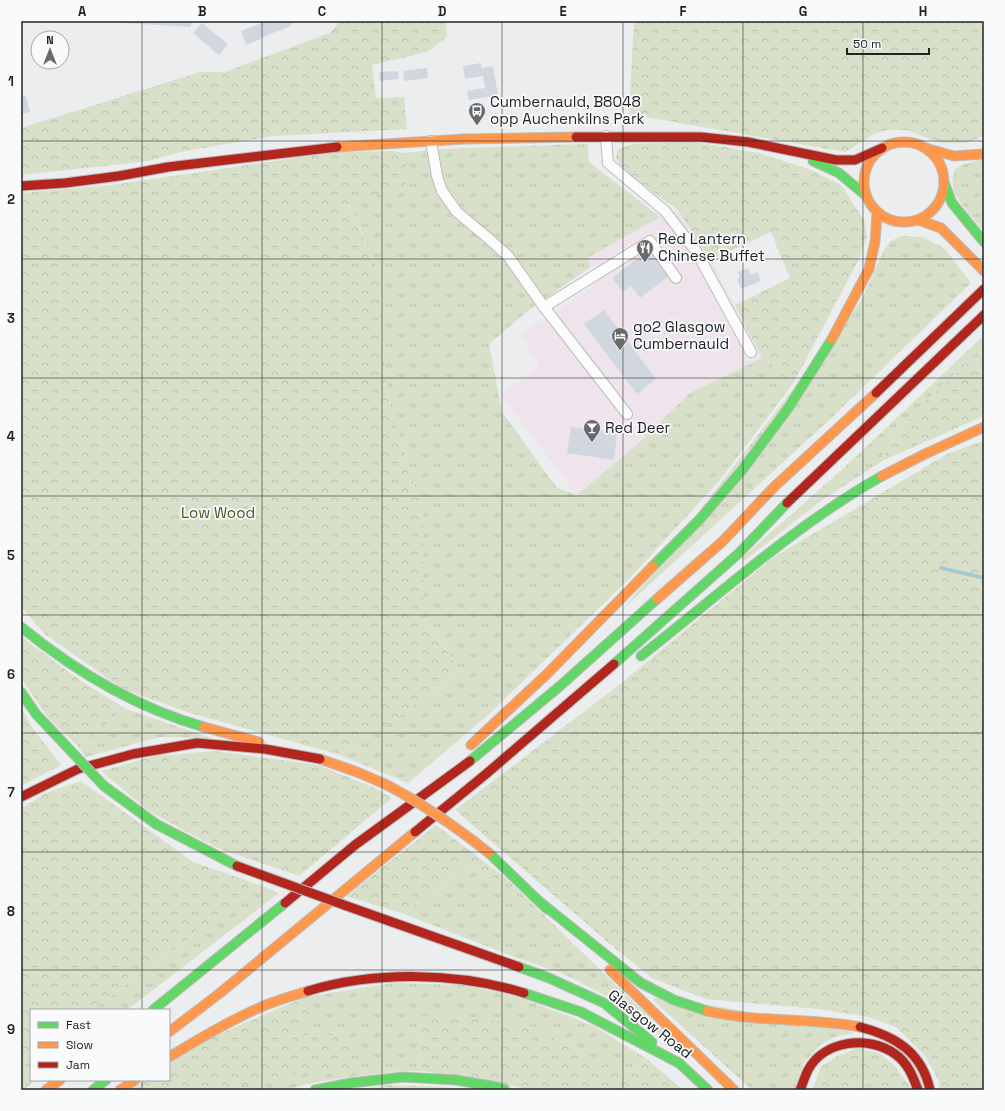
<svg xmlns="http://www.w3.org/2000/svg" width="1005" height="1111" font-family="'Space Grotesk',sans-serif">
<defs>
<pattern id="grass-tufts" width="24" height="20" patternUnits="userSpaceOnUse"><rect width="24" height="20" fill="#d8e0ca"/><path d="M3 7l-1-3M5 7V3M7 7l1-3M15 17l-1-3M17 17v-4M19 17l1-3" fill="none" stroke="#b9c0ad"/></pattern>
<pattern id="forest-crowns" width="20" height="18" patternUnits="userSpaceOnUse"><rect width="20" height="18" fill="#d8e0ca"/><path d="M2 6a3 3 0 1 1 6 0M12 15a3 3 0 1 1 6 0" fill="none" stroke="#b9c0ad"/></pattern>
</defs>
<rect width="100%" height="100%" fill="#ecedee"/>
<!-- commercial -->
<path fill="#efe3ec" d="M678,210L714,265L762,358L690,393L641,441L577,495L501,395L540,365L519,334L545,319L599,281L586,258L654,220Z"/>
<!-- grass -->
<g fill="url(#grass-tufts)">
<path d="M588,144L589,162L660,217L587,258L591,267L529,310L489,344L502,412L557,488L577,495L641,441L690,393L762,358L794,382L720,480L629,579L486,717L408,783L340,755L414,706L461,671L423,618V512L388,397L379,318L384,283L348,203L406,187V153L438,149Z"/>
<path d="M984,159V231C977,224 956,199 954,191C952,183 952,176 955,169L964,164Z"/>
<path d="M901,236L922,237L944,248L971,283L826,423L626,606L861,301L885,248L891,241Z"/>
<path d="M984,335V349L941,386L906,421L883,455L884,460L822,500L744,561L742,558L846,466Z"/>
<path d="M126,709L211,738L160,737L86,757L77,745Z"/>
<path d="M465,866L506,884L508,880L621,990L683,1047L678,1051L618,1002L562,973L509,955L404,914Z"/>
<path d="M260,885L279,893L127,1010H92Z"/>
<path d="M392,983L463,985L515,996L594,1026L647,1059L627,1075L529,1026L418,1019L422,1071H402L356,1076L307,1084L287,1090H220L272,1078L305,1073L330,1035L289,1036L305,997Z"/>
<path d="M658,996L807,1022L855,1033L835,1037L821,1044L803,1064L795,1090H752L653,1000Z"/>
<path d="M31,1055V1080H36L23,1090H21V1062Z"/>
<path d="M857,1080L870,1083L876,1090H842Z"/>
<path d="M388,1085L443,1087L468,1090H358Z"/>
</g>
<!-- forest -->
<g fill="url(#forest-crowns)">
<path d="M340,21H446L447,37L427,52L372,65L376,98L404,97L407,129L273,136L180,152L149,161L21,175V128L200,72H224L330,33Z"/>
<path d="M634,21H984V136L966,143H941L906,130H887L874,134L845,152L629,114Z"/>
<path d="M695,142L759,153L811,170L841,185L865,222L867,238L859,259L794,382L762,358L735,305L790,278L771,232L710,260L678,210L630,175L618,162L616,157L618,149L634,144Z"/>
<path d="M393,151L406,153V187L348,204L384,283L379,318L388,397L423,512V618L461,671L414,706L340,755L187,712L121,688L45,634L21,607V193L112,185L336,152Z"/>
<path d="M984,349V416L884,460L883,456L906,421L941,386Z"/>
<path d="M984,441V1090H939V1081L925,1056L896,1027L869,1017L818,1009L705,999L652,978L611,945L455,810L619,685L774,557L949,453Z"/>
<path d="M21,635L28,642L81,681L126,709L77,745L49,719L21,678Z"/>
<path d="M21,707L31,726L61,765L21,786Z"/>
<path d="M215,751L318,765L375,788L392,798L299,876L217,848L150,812L101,771L155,756Z"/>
<path d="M81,781L193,862L260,885L92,1010H31V1055L21,1062V808L46,793Z"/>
<path d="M436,825L508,880L506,884L465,866L404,914L346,896Z"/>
<path d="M305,997L312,1023L290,1036L330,1035L355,1044L360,1059L345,1071L305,1073L272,1078L220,1090H130L145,1080H169V1064L203,1041Z"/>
<path d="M436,1012L529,1026L627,1075L647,1059L683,1090H536L422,1071L418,1019Z"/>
<path d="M858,1048L881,1054L895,1066L912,1090H876L870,1083L857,1080L842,1090H812L821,1067L839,1055Z"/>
</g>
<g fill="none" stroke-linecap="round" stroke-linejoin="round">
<!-- stream -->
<path stroke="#a5c9d0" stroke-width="3.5" d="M941,568L984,578"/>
</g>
<!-- building -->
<g fill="#d1d7de">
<path d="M125,21H191V27L125,23Z"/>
<path d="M267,21H298L290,24L291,26L260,38L261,39L246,45L241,31Z"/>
<path d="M202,23L228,44L219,55L193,33Z"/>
<path d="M481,63L482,68L493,66L498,95L469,100L467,91L485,88L483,76L465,79L463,66Z"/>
<path d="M427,68L428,78L404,81L403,71Z"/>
<path d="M398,71L399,79L380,81L379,72Z"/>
<path d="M26,96L30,112L21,114V97Z"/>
<path d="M649,250L669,276L640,298L631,286L623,292L612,278Z"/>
<path d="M748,268L751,275L757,272L761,281L741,289L737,279L740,278L738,272Z"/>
<path d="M604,310L656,379L637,394L584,324Z"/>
<path d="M571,427L617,433L614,460L567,453Z"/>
</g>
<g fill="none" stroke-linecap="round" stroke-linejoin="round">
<defs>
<g id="street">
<path d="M606,136L608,163L665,211L696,251L751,352"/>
<path d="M431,141L437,176L442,191L457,212L488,238L508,256L544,307L627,414"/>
<path d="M544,307L650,241L676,278"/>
</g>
<g id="fast">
<path d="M813,161L839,173L864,194"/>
<path d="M944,182L952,203L984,242"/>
<path d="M653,566L700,519L743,469L789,407L832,339"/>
<path d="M21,627C75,671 137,708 204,727"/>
<path d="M641,656C719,595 795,525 882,476"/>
<path d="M614,664L739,553L787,503"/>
<path d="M21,692L36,714"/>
<path d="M470,761L560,686L657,599"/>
<path d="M104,786L156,824L237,866"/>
<path d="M489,853L547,909"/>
<path d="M540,902L641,983L674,1000L707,1011"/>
<path d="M519,967L549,978L604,1003L652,1042"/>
<path d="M524,993L581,1012L679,1063"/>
<path d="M153,1010L285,903"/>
<path d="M679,1063L708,1090"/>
<path d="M93,1090L106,1080"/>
<path d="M315,1090L351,1083L403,1077L456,1080L497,1087L505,1090"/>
</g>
<g id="slow">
<circle cx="904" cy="182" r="40"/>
<path d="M337,147L464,139L576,137"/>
<path d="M925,148L954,156L984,154"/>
<path d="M918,220L941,228L984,271"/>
<path d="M832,339L869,269L875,242L877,213"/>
<path d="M882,476L925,454L984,427"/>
<path d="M657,599L723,541L774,487L876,393"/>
<path d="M204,727L259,742"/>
<path d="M471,745L547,674L653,566"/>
<path d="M320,759L357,772L385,784"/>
<path d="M610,970L734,1090"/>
<path d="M707,1011C757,1023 809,1017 860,1027"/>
<path d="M169,1032L220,993L415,832"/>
<path d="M169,1057C199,1039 229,1021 261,1007C277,1000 292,996 308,991"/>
<path d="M46,1090L60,1080"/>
<path d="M120,1090L135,1080"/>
</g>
<g id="jam">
<path d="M576,137H701L748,142L836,160H855L882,148"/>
<path d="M21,186L65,183L119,176L168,167L337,147"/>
<path d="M876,393L984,289"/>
<path d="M787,503L984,315"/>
<path d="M21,797L78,769L133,754L197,743L265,749L320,759"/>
<path d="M415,832L486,774L614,664"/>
<path d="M285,903L355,845L470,761"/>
<path d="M344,905L519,967"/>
<path d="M308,991C375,971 457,972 524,993"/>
<path d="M860,1027C895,1036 922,1052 930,1090"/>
<path d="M800,1090C803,1083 805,1076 808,1070C824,1040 869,1035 895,1054C908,1063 913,1077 918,1090"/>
</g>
</defs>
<!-- street casing -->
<use href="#street" stroke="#bbbcbc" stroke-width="12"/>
<!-- fast casing -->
<use href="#fast" stroke="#bbbcbc" stroke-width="11"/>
<!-- slow casing -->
<use href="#slow" stroke="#bbbcbc" stroke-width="11"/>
<!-- jam casing -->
<use href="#jam" stroke="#bbbcbc" stroke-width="11"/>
<!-- street -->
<use href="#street" stroke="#fcfcfc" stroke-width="10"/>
<!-- fast -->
<use href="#fast" stroke="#63d668" stroke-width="9"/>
<!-- slow -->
<use href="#slow" stroke="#ff974d" stroke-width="9"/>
<!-- jam -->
<use href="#jam" stroke="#b3261e" stroke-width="9"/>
<defs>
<path id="fast-bridge" d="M36,714L104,786"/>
<path id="slow-bridge" d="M385,784C422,803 456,827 489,853"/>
<path id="jam-bridge" d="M237,866L344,905"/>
</defs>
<!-- fast-bridge casing -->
<use href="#fast-bridge" stroke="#bbbcbc" stroke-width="11" stroke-linecap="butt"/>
<!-- slow-bridge casing -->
<use href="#slow-bridge" stroke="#bbbcbc" stroke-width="11" stroke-linecap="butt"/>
<!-- jam-bridge casing -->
<use href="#jam-bridge" stroke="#bbbcbc" stroke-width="11" stroke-linecap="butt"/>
<!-- fast-bridge -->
<use href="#fast-bridge" stroke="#63d668" stroke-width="9"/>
<!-- slow-bridge -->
<use href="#slow-bridge" stroke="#ff974d" stroke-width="9"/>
<!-- jam-bridge -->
<use href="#jam-bridge" stroke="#b3261e" stroke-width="9"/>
</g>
<!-- grid -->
<path fill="none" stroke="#232324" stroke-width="1" stroke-opacity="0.55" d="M142,21V1010M262,21V1090M382,21V1090M502,21V1090M623,21V1090M743,21V1090M863,21V1090M21,141H984M21,259H984M21,378H984M21,496H984M21,615H984M21,733H984M21,852H984M21,970H984M142,1080V1090"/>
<!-- icons -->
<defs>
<symbol id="bus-pin" viewBox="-11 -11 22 30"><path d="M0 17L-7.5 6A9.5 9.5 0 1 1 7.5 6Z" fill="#696a6b" stroke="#f8fafc"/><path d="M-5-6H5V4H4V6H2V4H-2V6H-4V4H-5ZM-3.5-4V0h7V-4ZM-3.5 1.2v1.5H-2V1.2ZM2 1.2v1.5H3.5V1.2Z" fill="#fff"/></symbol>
<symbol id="restaurant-pin" viewBox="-11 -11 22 30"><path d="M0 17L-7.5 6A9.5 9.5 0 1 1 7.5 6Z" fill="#696a6b" stroke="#f8fafc"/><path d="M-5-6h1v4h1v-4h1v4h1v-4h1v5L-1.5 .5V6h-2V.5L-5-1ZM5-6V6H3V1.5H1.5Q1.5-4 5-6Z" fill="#fff"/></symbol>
<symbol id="hotel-pin" viewBox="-11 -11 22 30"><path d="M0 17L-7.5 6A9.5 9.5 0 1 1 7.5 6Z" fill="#696a6b" stroke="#f8fafc"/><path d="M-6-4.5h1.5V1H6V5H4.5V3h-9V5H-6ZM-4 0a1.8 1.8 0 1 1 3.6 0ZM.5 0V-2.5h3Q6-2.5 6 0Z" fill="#fff"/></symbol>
<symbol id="bar-pin" viewBox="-11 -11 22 30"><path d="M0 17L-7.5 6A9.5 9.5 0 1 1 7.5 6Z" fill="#696a6b" stroke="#f8fafc"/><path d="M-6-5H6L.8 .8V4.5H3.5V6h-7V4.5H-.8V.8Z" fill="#fff"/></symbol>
</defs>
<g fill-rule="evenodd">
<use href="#bus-pin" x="467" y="101" width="20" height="27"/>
<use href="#restaurant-pin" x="635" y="238" width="20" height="27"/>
<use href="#hotel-pin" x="610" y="326" width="20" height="27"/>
<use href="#bar-pin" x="582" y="418" width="20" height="27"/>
</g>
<g text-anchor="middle" stroke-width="3.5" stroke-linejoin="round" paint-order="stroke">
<!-- poi labels -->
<g font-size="15" fill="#232324" stroke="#f8fafc" text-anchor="start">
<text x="490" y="107">Cumbernauld, B8048<tspan x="490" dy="17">opp Auchenkilns Park</tspan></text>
<text x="658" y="244">Red Lantern<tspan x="658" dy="17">Chinese Buffet</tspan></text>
<text x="633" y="332">go2 Glasgow<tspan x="633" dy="17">Cumbernauld</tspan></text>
<text x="605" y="433">Red Deer</text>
</g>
<!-- park labels -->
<g font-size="15" fill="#4a581c" stroke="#f8fafc">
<text x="218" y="518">Low Wood</text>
</g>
<!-- street labels -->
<g font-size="15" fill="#232324" stroke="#f8fafc">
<text transform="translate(650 1024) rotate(38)" y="5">Glasgow Road</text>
</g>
</g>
<!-- border -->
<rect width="1005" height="1111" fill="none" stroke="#f8fafc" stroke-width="44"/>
<!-- legend -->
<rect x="30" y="1009" width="140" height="72" fill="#f8fafc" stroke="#a3a4a6"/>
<rect x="38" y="1022" width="20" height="6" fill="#63d668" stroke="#a3a4a6"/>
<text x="66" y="1029" font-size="12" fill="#232324">Fast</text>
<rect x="38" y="1042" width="20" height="6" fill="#ff974d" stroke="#a3a4a6"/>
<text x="66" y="1049" font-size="12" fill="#232324">Slow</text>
<rect x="38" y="1062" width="20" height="6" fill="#b3261e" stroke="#a3a4a6"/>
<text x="66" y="1069" font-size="12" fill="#232324">Jam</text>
<!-- north arrow -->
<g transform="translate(50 50)"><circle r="19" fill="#f8fafc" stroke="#a3a4a6"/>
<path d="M0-3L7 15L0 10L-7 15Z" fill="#696a6b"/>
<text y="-6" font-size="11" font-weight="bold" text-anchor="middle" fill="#232324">N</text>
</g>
<!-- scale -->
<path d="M847 48v6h82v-6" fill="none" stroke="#232324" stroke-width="2"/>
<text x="853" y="48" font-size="12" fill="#232324" stroke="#f8fafc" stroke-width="3" paint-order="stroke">50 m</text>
<rect x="22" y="22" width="961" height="1067" fill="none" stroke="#232324" stroke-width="1.5"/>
<g font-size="13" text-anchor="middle" font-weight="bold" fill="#232324">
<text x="82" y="16">A</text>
<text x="202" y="16">B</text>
<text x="322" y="16">C</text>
<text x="442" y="16">D</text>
<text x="563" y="16">E</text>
<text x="683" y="16">F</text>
<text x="803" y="16">G</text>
<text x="923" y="16">H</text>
<text x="11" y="86">1</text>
<text x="11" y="204">2</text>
<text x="11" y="323">3</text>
<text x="11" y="441">4</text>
<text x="11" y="560">5</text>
<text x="11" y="679">6</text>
<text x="11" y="797">7</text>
<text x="11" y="916">8</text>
<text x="11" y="1034">9</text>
</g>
</svg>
